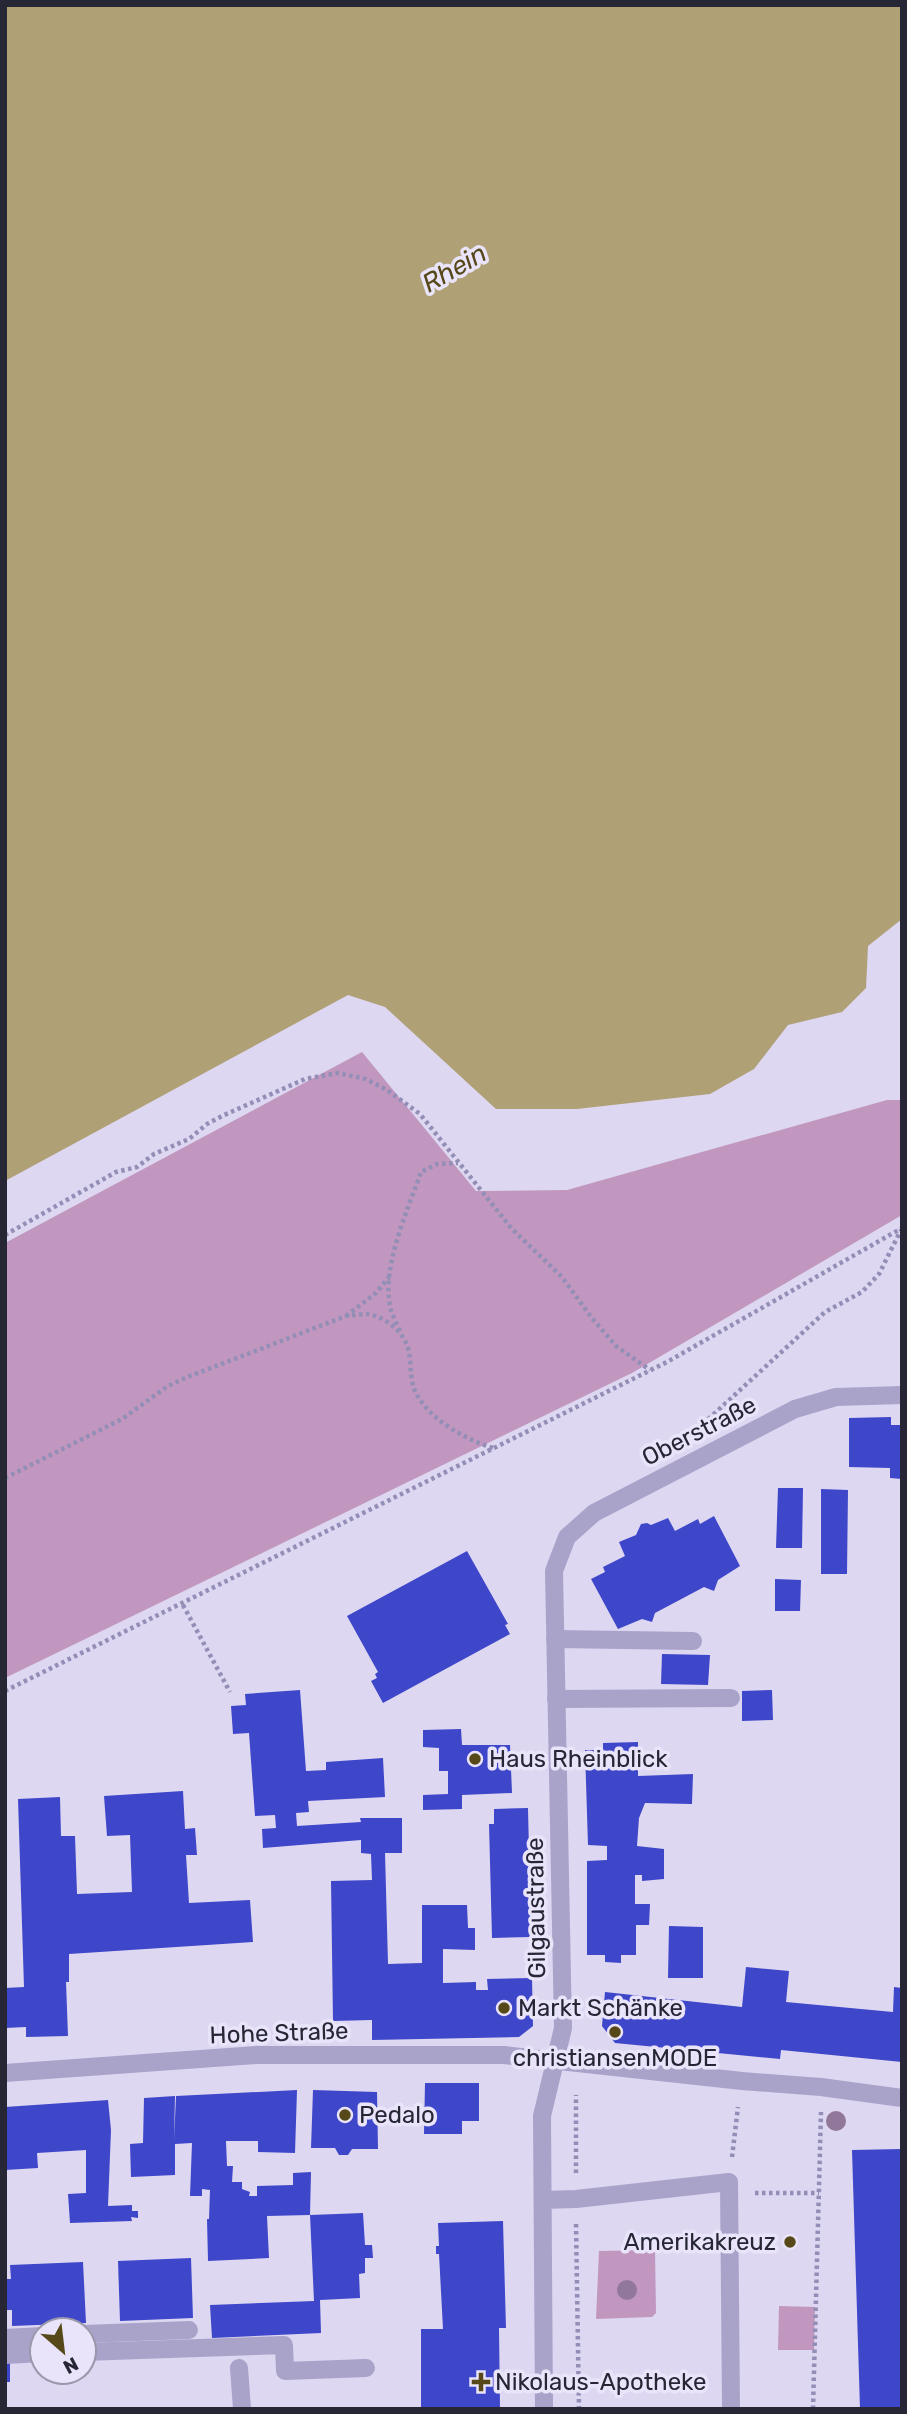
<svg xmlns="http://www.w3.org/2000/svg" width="907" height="2414" font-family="Rubik,sans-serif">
<rect width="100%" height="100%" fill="#ddd7f2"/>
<!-- green -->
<g fill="#c197bf">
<path d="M362,1052L476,1191L567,1190L887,1100H902V1215L632,1373L5,1678V1243Z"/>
<path d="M655,2250L656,2313L652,2317L596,2319L599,2251Z"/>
<path d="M779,2306L815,2307L814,2350H778Z"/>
</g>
<!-- water -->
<path fill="#afa076" d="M5,5H902V919L868,946L866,988L842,1012L788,1025L754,1069L710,1094L577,1109H496L385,1007L348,995L5,1181Z"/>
<!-- building -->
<g fill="#3e46c9">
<path d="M891,1417V1425H902V1479L890,1478V1468L849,1467V1418Z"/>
<path d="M778,1488H803L802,1548H776Z"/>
<path d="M821,1489L848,1490L847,1574H821Z"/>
<path d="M714,1516L740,1566L718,1580L714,1591L704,1587L655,1613L652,1622L642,1619L618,1629L591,1579L605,1572L603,1567L625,1556L619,1542L636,1535L641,1524L647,1523L651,1525L668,1518L675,1531L698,1519L700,1524Z"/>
<path d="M467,1551L508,1624L505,1625L510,1634L383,1703L371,1681L377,1678L375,1674L378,1672L347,1616Z"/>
<path d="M775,1579L801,1580L800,1611H775Z"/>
<path d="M662,1654L710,1655L708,1685L661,1684Z"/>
<path d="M300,1690L306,1771L326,1770V1762L383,1758L385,1797L308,1801L309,1812L296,1813L297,1826L361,1822L360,1818H402V1853H385L388,1964L422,1963V1905H467L468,1928H475V1950L443,1949V1983L476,1982V1990H488L487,1979L532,1978L533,2026L519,2037L372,2040V2020L333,2021L331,1881L372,1880L371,1854L361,1853V1840L263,1848L262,1829L276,1828L275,1815L255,1816L249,1733L233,1734L231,1706L246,1705L245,1694Z"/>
<path d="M772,1690L773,1720L742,1721V1691Z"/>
<path d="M461,1729L462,1745H510L512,1793L462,1795V1809L423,1810V1795L448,1794V1771H439V1748L423,1747V1730Z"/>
<path d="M638,1742V1776L693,1774L692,1804L645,1803L639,1818L637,1846L664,1849V1879L642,1881V1875H635V1904H650L649,1925H636V1955H621V1963L605,1962V1955H587V1861L607,1860V1846L588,1845L585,1750H603V1743Z"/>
<path d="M183,1791L185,1829L195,1828L197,1855H186L189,1903L250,1900L253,1942L69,1954V1982H66L68,2036L26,2037V2027L5,2028V1988L24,1987L18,1799L60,1797L61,1836H75L77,1894L132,1892L130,1835L107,1836L104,1796Z"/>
<path d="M528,1808L531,1937L492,1938L489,1824H494V1809Z"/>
<path d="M669,1926L703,1927V1978H668Z"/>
<path d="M746,1967L789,1971L786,2002L893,2012L894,1987L902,1988V2062L781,2050L780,2059L615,2043L602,2026L605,1992L742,2007Z"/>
<path d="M425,2083H479V2121H462V2134H424Z"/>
<path d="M297,2090L295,2153L258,2152V2141H226L227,2166H233L232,2182H242V2189L250,2192L249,2196H257V2186L293,2185V2173L311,2172L310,2215L267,2216L269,2258L208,2261L207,2219H209L210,2190L202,2189V2196H190L192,2143L175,2144V2175L131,2177L130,2144L143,2143L144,2098L175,2096L174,2141L176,2096Z"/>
<path d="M313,2090L377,2092L378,2149H352L348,2155H339L335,2148H311Z"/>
<path d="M108,2100L111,2130L108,2206L132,2205V2211H138V2218L131,2217L132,2221L70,2223L68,2194L86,2193V2150L37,2153L38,2168L5,2170V2107Z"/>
<path d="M902,2149V2409H860L852,2150Z"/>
<path d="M363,2213L365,2245H372L373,2258H365V2273L359,2274L360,2298L320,2300L321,2333L212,2338L210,2305L314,2301L310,2215Z"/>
<path d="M503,2221L506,2328H499L500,2409H421V2329H443L439,2254H436V2246H439L438,2223Z"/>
<path d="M191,2258L193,2318L120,2321L118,2261Z"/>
<path d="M83,2262L86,2323L12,2326V2310H5V2279H11L10,2265Z"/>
<rect x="5" y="2363" width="5" height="19"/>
</g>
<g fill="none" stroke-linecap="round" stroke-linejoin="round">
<!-- path -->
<g stroke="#938eb5" stroke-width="4.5" stroke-dasharray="3.5 3.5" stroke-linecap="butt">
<path d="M5,1235L116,1172L137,1167L154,1154L189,1139L207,1124L222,1116L305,1079L338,1073L366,1079L387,1090L420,1114L512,1229L562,1277L591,1317L616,1346L650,1370"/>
<path d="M346,1316L376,1293L389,1277"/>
<path d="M400,1331C397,1324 393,1317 391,1310C380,1269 408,1210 421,1172L437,1164L458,1163"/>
<path d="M703,1424L825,1312L862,1292L879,1274L901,1230"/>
<path d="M5,1478L122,1419L168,1386L185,1378L346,1316C352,1315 361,1314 368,1314C385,1317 403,1331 408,1348C412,1362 409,1377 415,1391C429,1420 465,1439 493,1448"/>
<path d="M183,1605L230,1692"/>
<path d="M5,1691L667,1362L902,1228"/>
<path d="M732,2157L738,2107"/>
<path d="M576,2173V2095"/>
<path d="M755,2193H819"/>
<path d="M576,2224L579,2409"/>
<path d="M813,2409L821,2112"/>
</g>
<!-- minor -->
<g stroke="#a9a3ca" stroke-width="18">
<path d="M555,1639L693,1641"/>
<path d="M556,1699L731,1698"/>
<path d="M5,2073L257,2055H504L742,2081L821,2087L902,2098"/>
<path d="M543,2200L576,2199L729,2182L731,2409"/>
<path d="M84,2334L189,2330"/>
<path d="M5,2338L42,2336"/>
<path d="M84,2352L284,2345L285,2371L366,2368"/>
<path d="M5,2355L42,2353"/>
<path d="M239,2368L242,2409"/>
<path d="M544,2409L542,2116L563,2028L554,1571L567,1537L594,1513L795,1409L836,1397L902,1395"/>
</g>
</g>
<!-- trees -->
<g fill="#917799">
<circle cx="836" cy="2121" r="10"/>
<circle cx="627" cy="2290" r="10"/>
</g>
<!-- markers -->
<g fill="#57481a" stroke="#e9e4f9" stroke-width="2.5">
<circle cx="475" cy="1759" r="7"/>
<circle cx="504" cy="2008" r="7"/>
<circle cx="615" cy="2032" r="7"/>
<circle cx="345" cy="2115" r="7"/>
<circle cx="790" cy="2242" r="7"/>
<path d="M477.5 2371.5h7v7h7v7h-7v7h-7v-7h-7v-7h7z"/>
</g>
<g text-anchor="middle" stroke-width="7" stroke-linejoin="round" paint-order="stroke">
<!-- street labels -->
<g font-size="24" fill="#262635" stroke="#e9e4f9">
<text transform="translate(699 1431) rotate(-27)" y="8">Oberstraße</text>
<text transform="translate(536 1908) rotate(-91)" y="8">Gilgaustraße</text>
<text transform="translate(279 2033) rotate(-2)" y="8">Hohe Straße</text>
</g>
<!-- poi labels -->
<g font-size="24" fill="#262635" stroke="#e9e4f9" text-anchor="start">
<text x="489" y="1767">Haus Rheinblick</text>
<text x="518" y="2016">Markt Schänke</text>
<text x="615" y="2066" text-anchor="middle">christiansenMODE</text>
<text x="359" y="2123">Pedalo</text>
<text x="776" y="2250" text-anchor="end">Amerikakreuz</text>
<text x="495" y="2390">Nikolaus-Apotheke</text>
</g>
<!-- water labels -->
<g font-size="26" font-style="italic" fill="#57481a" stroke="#e9e4f9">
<text transform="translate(454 268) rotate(-30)" y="9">Rhein</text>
</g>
</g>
<!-- border -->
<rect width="907" height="2414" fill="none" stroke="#262635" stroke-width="14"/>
<!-- north arrow -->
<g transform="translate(63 2351) rotate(152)"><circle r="33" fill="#e9e4f9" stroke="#9b98ab" stroke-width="2"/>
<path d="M0-5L12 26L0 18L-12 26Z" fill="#57481a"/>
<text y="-10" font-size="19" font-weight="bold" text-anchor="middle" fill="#262635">N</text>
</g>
</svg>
